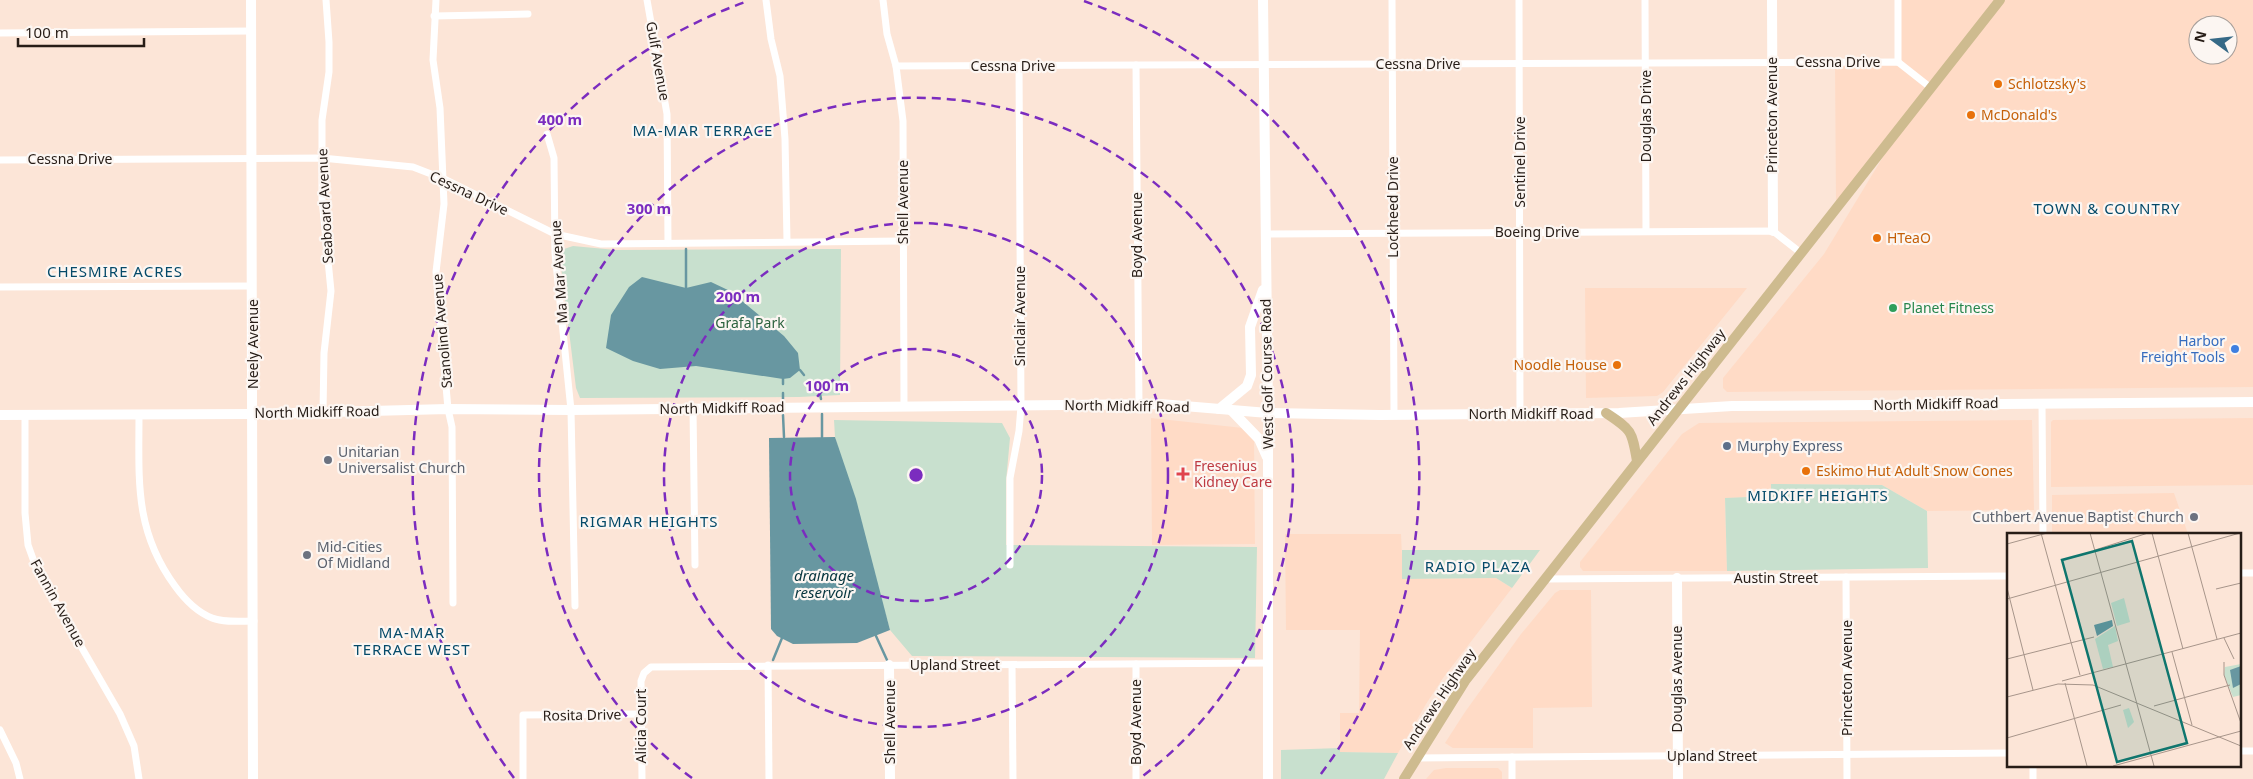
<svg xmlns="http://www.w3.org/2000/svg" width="2253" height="779" font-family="'Noto Sans',sans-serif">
<rect width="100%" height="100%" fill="#fce5d7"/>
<!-- built -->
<g fill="#ffdbc6" fill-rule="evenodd">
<path d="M1899,0H2253V387L1727,392L1723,388V378L1824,254L1906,119L1836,203L1835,62H1898ZM2198,25H2228V55H2198Z"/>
<path d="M1585,288H1747L1663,392L1657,396L1586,398Z"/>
<path d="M1151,418L1243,428L1254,438L1255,544L1152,545Z"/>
<path d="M2253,418V485L2051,487V422L2053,420Z"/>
<path d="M2032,420L2034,510L1927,511L1882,485L1771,484V497L1725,498L1727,571H1583L1580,567V562L1682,434L1699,423Z"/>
<path d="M2174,493L2188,534H2052V495Z"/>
<path d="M1285,534H1401L1403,579L1496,578L1512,588L1443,678L1426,704L1398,753L1340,752V713H1359L1360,630H1286Z"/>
<path d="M1560,590H1591L1592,707L1533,708V748H1453L1445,743L1465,712L1521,634L1555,593Z"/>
<path d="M1446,768H1498L1502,772V779H1426L1434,770Z"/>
</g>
<!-- green -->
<g fill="#c8e0ce">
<path d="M573,246L616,250L841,249L840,395L799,397L580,398L576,388L560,258L564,249Z"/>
<path d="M834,420L1002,423L1010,438L1006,481V545L1257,547L1255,658L912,656L890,630L835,437Z"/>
<path d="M1771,484L1882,485L1927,511L1928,568L1727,571L1725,498L1771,496Z"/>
<path d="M1402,550H1540L1512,588L1496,578L1402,579Z"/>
<path d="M1340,748V752L1398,753L1384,779H1281V750Z"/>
</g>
<!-- water -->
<g fill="#6897a1">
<path d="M642,277L686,288L711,282L730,291L784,336L798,353L800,370L790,378L783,379L696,366L660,369L633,361L606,348L611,315L629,287Z"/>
<path d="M835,437L856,499L890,630L857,643L793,644L777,636L771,629L769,438Z"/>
</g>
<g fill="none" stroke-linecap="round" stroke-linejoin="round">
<!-- stream -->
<g stroke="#6897a1" stroke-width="2.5">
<path d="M686,249V288"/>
<path d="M800,370L804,375"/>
<path d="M783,379V384"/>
<path d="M810,381L820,394L821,399"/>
<path d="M783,393V400"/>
<path d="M822,414V437"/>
<path d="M783,415L784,437"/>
<path d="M876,636L887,660"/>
<path d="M773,660L782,638"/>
</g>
<!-- street -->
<g stroke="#fff" stroke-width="7">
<path d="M436,0L433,60L440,108L444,204L436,272L448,409L452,427L453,603"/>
<path d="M647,0L667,114L668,243"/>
<path d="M766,0L771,39L780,76L785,139L787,241"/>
<path d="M883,0L887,34L896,66L903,121L904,406"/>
<path d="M1392,0L1394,414"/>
<path d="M1519,0L1520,414"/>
<path d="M1645,0L1646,231"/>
<path d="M1898,0V62"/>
<path d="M434,16L528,14"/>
<path d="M0,33L251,31"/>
<path d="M1136,65L1139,405"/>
<path d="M896,66L1898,62L1931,88"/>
<path d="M547,134L554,158L555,253L571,410L575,606"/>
<path d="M0,160L322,158L413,167L444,179L555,234L601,244L903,241"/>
<path d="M1266,234L1773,231L1801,253"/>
<path d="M0,287L252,286"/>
<path d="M2042,403L2043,534"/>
<path d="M693,408L695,565"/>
<path d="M323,412L324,353L331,291L322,199V120L329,72V42L326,0"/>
<path d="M139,414C139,480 134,530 175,586C185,600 197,612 212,618C225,623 241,621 254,621"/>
<path d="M25,415V513L28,545L37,570L120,714L134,746L139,779"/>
<path d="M1010,565V478L1019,431L1021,406L1019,66"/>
<path d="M2239,573H2253"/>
<path d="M1846,577L1847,779"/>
<path d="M1544,579L2008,576"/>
<path d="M1136,664V779"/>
<path d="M768,665L769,779"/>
<path d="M1012,665L1013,779"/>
<path d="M0,730L16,763L20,779"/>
<path d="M2239,751H2253"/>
<path d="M1417,758L2008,753"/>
<path d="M2033,765V779"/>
<path d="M523,779V715L641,714"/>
<path d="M642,779L641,681L644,673L651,667L1268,663"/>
<path d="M1512,779V757"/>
</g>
<!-- secondary -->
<g stroke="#fff" stroke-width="10">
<path d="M251,0L253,779"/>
<path d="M1263,0L1268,413V779"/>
<path d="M1772,0L1773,231"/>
<path d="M1219,409L1247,386L1251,375L1250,327L1263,290"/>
<path d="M1231,410L1259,439L1267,457"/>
<path d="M0,415L253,414L448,409L571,410L1160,404L1268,413L1380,415L1619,413L1732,406L2253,402"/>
<path d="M1677,578L1678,779"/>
<path d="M889,665L890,779"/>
</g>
<!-- primary -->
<g stroke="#cebb8f" stroke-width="10">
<path d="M1606,413C1632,430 1632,431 1637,461"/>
<path d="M1404,779L1465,681L2000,0"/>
</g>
</g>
<!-- distance rings -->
<g fill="none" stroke="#7b2cbf" stroke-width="2.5" stroke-dasharray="9 6">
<circle cx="916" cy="475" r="126"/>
<circle cx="916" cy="475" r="252"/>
<path d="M692 778A377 377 0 1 1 1140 778"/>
<path d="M514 778A503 503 0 0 1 748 1M1084 1A503 503 0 0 1 1318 778"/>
</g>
<!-- markers -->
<g fill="#e8710a" stroke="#fcf6f2" stroke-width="2">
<circle cx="1998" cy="84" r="5"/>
<circle cx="1971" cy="115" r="5"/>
<circle cx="1877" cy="238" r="5"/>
<circle cx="1617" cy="365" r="5"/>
<circle cx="1806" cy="471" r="5"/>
</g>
<circle fill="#2e9e5b" stroke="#fcf6f2" stroke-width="2" cx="1893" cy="308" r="5"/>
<circle fill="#3f7fe0" stroke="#fcf6f2" stroke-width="2" cx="2235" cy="349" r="5"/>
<circle fill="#5c6f8a" stroke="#fcf6f2" stroke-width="2" cx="1727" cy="446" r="5"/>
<g fill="#6b7280" stroke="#fcf6f2" stroke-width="2">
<circle cx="328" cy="460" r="5"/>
<circle cx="2194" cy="517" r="5"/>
<circle cx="307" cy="555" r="5"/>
</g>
<path fill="#e0444e" stroke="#fcf6f2" stroke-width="2" d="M1180.5 466.5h5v5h5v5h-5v5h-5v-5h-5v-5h5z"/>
<g text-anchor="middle" stroke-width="4.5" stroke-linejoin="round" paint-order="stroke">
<!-- street labels -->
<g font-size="14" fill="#271d17" stroke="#fcf6f2">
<text transform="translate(658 61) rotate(80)" y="5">Gulf Avenue</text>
<text x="1838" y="67">Cessna Drive</text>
<text x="1418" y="69">Cessna Drive</text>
<text x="1013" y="71">Cessna Drive</text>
<text transform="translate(1772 115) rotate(-90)" y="5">Princeton Avenue</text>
<text transform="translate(1646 116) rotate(-90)" y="5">Douglas Drive</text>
<text x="70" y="164">Cessna Drive</text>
<text transform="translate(1520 162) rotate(-90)" y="5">Sentinel Drive</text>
<text transform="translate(469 193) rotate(25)" y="5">Cessna Drive</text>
<text transform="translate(903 202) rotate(-90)" y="5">Shell Avenue</text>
<text transform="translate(325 206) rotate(-93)" y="5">Seaboard Avenue</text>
<text transform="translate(1393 207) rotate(-90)" y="5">Lockheed Drive</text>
<text x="1537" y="237">Boeing Drive</text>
<text transform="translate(1137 235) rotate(-90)" y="5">Boyd Avenue</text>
<text transform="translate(559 272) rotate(-94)" y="5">Ma Mar Avenue</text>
<text transform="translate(1020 316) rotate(-90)" y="5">Sinclair Avenue</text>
<text transform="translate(442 331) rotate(-95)" y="5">Stanolind Avenue</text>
<text transform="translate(253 344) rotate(-90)" y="5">Neely Avenue</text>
<text transform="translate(1267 374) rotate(-91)" y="5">West Golf Course Road</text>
<text transform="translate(1686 377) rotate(-52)" y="5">Andrews Highway</text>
<text transform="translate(1936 404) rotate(-1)" y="5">North Midkiff Road</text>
<text transform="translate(1127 406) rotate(1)" y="5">North Midkiff Road</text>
<text transform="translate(722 408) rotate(-1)" y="5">North Midkiff Road</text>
<text transform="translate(317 412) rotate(-1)" y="5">North Midkiff Road</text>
<text x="1531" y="419">North Midkiff Road</text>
<text x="1776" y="583">Austin Street</text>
<text transform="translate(58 603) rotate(61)" y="5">Fannin Avenue</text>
<text x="955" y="670">Upland Street</text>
<text transform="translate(1847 678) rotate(-90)" y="5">Princeton Avenue</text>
<text transform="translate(1677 679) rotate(-90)" y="5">Douglas Avenue</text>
<text transform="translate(1439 699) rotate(-56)" y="5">Andrews Highway</text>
<text transform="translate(582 715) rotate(-1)" y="5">Rosita Drive</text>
<text transform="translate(890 722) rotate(-90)" y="5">Shell Avenue</text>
<text transform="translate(1136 722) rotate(-90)" y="5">Boyd Avenue</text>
<text transform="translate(641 726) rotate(-90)" y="5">Alicia Court</text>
<text x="1712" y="761">Upland Street</text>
</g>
<!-- food labels -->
<g font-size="14" fill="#c56008" stroke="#fcf6f2" text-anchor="start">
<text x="2008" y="89">Schlotzsky's</text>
<text x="1981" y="120">McDonald's</text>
<text x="1887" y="243">HTeaO</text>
<text x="1607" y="370" text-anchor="end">Noodle House</text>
<text x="1816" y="476">Eskimo Hut Adult Snow Cones</text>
</g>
<!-- leisure labels -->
<g font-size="14" fill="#27864d" stroke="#fcf6f2" text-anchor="start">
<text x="1903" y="313">Planet Fitness</text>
</g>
<!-- park labels -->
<g font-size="14" fill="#2c633f" stroke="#fcf6f2">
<text x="750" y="328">Grafa Park</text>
</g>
<!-- shop labels -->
<g font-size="14" fill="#366cbe" stroke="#fcf6f2" text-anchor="end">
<text x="2225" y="346">Harbor<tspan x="2225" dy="16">Freight Tools</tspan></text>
</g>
<!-- service labels -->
<g font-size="14" fill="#4e5e75" stroke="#fcf6f2" text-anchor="start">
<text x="1737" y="451">Murphy Express</text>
</g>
<!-- worship labels -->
<g font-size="14" fill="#5b616d" stroke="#fcf6f2" text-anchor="start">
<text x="338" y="457">Unitarian<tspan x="338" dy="16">Universalist Church</tspan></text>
<text x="2184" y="522" text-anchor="end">Cuthbert Avenue Baptist Church</text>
<text x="317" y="552">Mid-Cities<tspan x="317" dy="16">Of Midland</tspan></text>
</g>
<!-- health labels -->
<g font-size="14" fill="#be3a42" stroke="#fcf6f2" text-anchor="start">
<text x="1194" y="471">Fresenius<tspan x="1194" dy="16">Kidney Care</tspan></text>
</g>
<!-- neighbourhood labels -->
<g font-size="15" letter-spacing="1" fill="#054a69" stroke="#fcf6f2">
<text x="703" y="136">MA-MAR TERRACE</text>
<text x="2107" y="214">TOWN &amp; COUNTRY</text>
<text x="115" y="277">CHESMIRE ACRES</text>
<text x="1818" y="501">MIDKIFF HEIGHTS</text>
<text x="649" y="527">RIGMAR HEIGHTS</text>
<text x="1478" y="572">RADIO PLAZA</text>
<text x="412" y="638">MA-MAR<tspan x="412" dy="17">TERRACE WEST</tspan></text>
</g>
<!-- water labels -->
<g font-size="15" font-style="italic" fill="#06353e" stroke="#fcf6f2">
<text x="824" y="581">drainage<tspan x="824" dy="17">reservoir</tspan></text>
</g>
</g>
<!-- overview -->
<g transform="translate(2007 533)">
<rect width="234" height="234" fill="#fce5d7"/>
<path d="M117,65L123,89L110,93L104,70ZM108,93L111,108L101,112L106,134L96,136L88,106ZM234,131V162L226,164L217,142L218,134ZM122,175L127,189L121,195L116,177Z" fill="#c8e0ce"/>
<path d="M105,87L106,93L90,103L87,92ZM234,133V151L226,155L223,137Z" fill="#6897a1"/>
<path fill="none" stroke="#a7958a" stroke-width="1" d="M34,0L73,142M83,0L147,233M145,0L176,116M181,0L210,106M0,11L40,0M88,17L141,0M0,55L26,157M209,56L234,50M0,66L233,0M217,105L227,126M165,119L185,192M0,126L87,104M217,129V142L234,190M55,148L234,100M58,150L80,233M0,164L51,151L86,152L234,213M147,173L223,152M0,205L114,172M106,233L234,198"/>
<path fill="#0f766e" fill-opacity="0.15" stroke="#0f766e" stroke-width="2.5" d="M125,8L180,210L110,229L55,27Z"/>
<rect width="234" height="234" fill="none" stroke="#271d17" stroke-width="2.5"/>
</g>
<circle cx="916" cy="475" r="8" fill="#7b2cbf" stroke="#fcf6f2" stroke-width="2.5"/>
<g font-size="15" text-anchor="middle" font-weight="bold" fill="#7b2cbf" stroke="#fcf6f2" stroke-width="4.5" stroke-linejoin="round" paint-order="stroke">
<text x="560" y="125">400 m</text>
<text x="649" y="214">300 m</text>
<text x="738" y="302">200 m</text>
<text x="827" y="391">100 m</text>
</g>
<!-- north arrow -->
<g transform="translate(2213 40) rotate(285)"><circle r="24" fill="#fcf6f2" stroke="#a79f9a"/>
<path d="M0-4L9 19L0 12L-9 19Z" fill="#366986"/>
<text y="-8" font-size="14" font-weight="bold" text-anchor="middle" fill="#271d17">N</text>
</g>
<!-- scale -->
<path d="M18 38v8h126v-8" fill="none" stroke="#271d17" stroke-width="2.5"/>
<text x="25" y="38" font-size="15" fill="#271d17" stroke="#fcf6f2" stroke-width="4" paint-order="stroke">100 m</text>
</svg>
